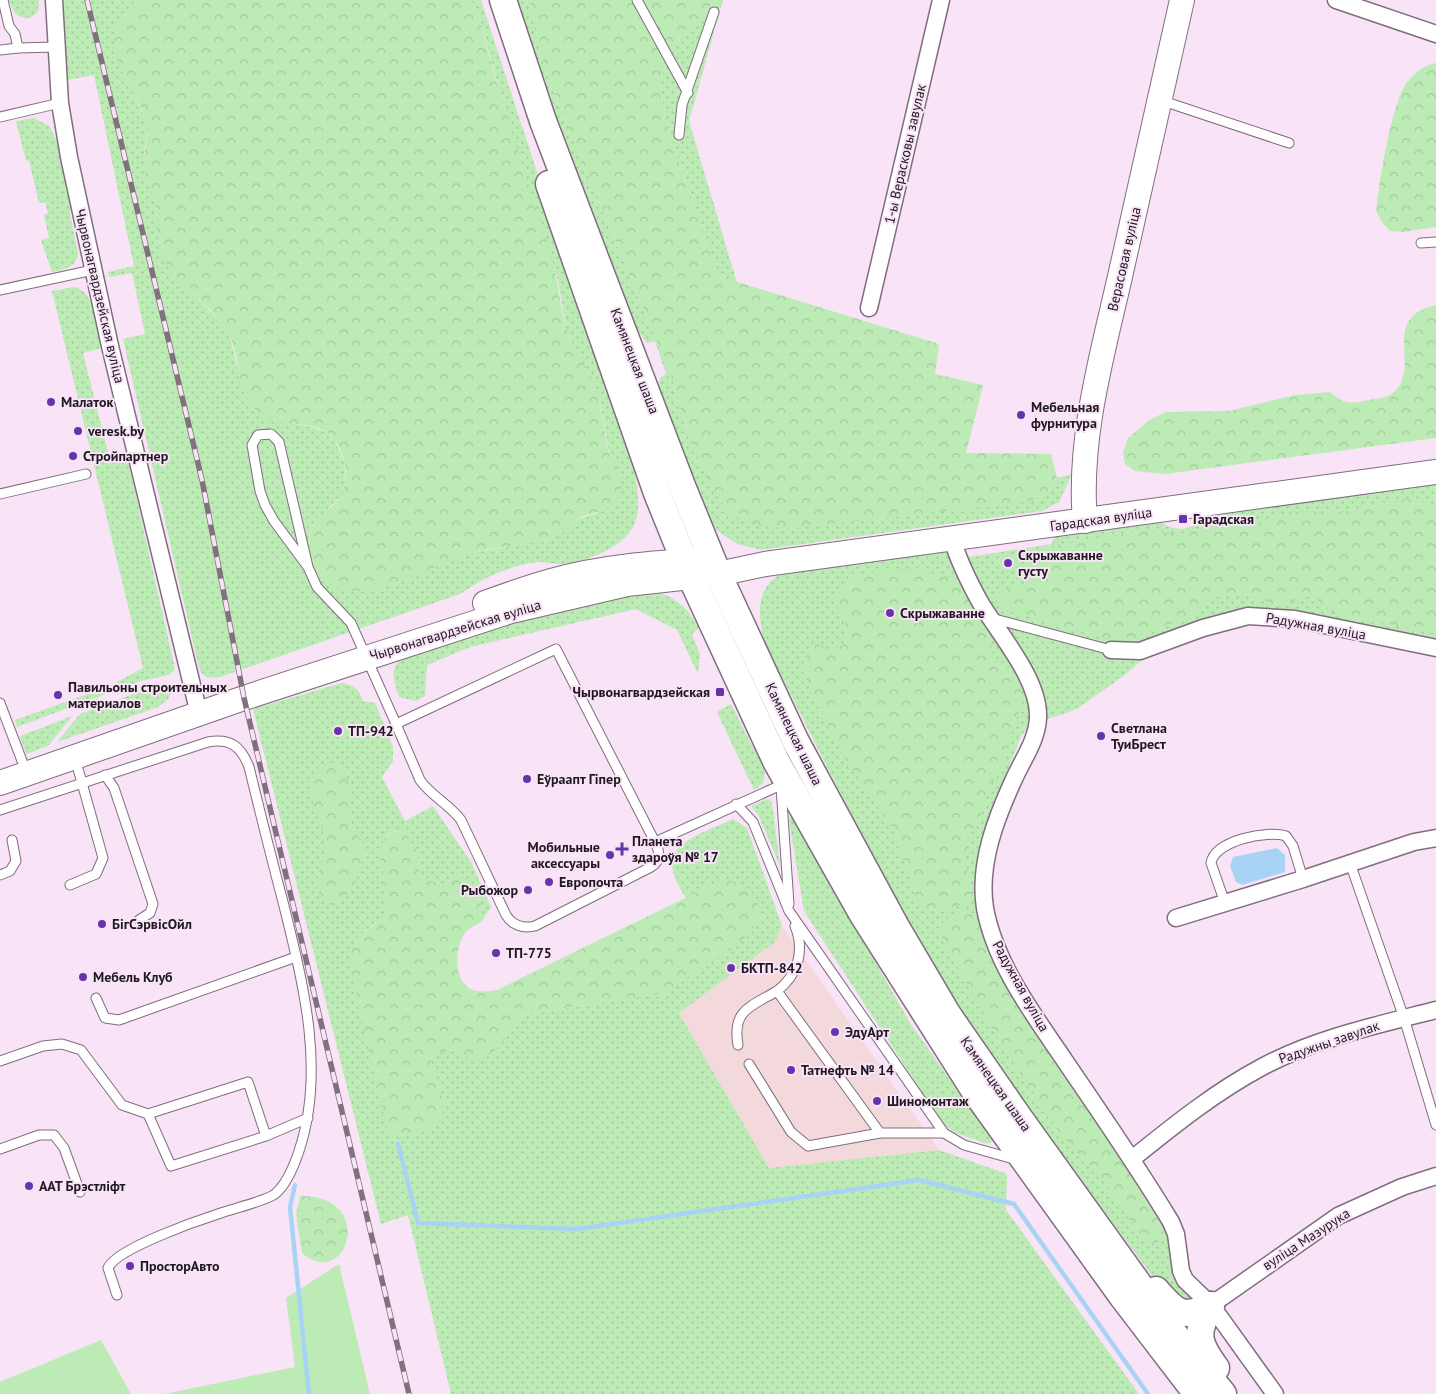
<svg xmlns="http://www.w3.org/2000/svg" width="1436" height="1394" font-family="'PT Sans',sans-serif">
<defs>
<pattern id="grass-dots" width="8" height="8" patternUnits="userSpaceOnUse" patternTransform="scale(1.25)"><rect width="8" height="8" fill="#bcebb5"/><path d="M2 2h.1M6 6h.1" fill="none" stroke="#a1c99b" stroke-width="1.8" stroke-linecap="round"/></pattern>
<pattern id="forest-crowns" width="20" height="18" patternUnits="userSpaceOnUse" patternTransform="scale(1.25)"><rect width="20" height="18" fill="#bcebb5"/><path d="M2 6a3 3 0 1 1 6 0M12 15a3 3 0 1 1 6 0" fill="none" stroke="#a1c99b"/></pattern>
</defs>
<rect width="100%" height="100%" fill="#f8e3f7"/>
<!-- commercial -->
<path fill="#f4d9dc" d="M782,926L939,1150L769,1168L679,1013L775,942Z"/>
<!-- grass -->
<g fill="url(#grass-dots)">
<path d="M9,0H39L38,11L32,17C18,21 13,12 9,0Z"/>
<path d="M63,0H146L125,14L119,23L115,32V44L121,66L145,118L148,130L144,153L148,182L154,196L157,219L173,274L221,322L229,333L244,393L255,411L274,421L310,426L326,432L334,439L344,461L346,484L342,495L314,522L310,531L309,540L313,563L318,571L365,589L379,588L401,582L464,554L544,541L560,534L579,519L597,513L620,493V484L608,448L601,406L590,375L580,361L566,329L558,280L513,139L479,16L471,0H481L634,470C642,510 642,535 601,553C589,559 575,563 561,564C553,564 545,562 538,562C510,565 482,578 460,594L220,677C210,679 203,678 199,668L123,339L145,334L132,273L110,277L108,272L134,266L94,75L67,80Z"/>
<path d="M513,0H530L535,31L547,75L673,381L686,427L715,491L1026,502L1045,495L1057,478L1072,474L1059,502L1042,511L761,550L737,544L705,522L658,392L660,378L666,374L655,341L647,343L628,316Z"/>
<path d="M716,0H723L689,121L737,283L718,276L667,126L661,93L662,74L669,54L680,37Z"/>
<path d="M34,118L49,126L56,139L71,199L70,214L78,253C77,268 64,269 52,272L41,240L49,238L44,215L48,213L45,202L39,203L29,160L26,161L16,121Z"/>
<path d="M74,287C96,291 98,330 102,348L83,353L109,456L126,452L175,669L169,675L141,681L17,727L15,720L110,686L143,668L52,291Z"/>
<path d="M1436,484V641C1405,634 1374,628 1343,622C1279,609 1229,599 1169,635C1155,643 1146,658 1133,668C1118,681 1100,692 1084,704C1064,719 1037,715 1021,736L1000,790L983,921L1157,1209L1169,1237L1172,1267L1197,1304L1166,1294L1083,1183L1060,1161L935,971L872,857L764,641C758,613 754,585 787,571L962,547L969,557L1052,544L1055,534L1158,521C1176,532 1189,532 1204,517Z"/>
<path d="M660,593C679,599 689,611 699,627L692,634L700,655L698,674L677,630L636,609L470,647L427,665L425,696L416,701L399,697C392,674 388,667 410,653C492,625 572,595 660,593Z"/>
<path d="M342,683C354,685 359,689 363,701L375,703L393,747V761L382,777L405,821L433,806L471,862L491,907L482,921V908L458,876C440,888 438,883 420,876L417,851L402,831H394L386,836L387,912L382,919L363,932L352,962L361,1014L389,1135C420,1133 428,1136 445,1107L431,1060L444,1050L492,1054L526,1014L665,993L724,879L687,899C649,846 691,839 733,819L747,828L782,926L775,942L679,1013L769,1168L939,1150L1007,1174L1006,1210L1139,1394H451L408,1215L381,1224L253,709Z"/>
<path d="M152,687L172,691L168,699L158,707L57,742L80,714Z"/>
<path d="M731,704L764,769C766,780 763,784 754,790L717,712Z"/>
<path d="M72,716L48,746L26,754L20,736Z"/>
<path d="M768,799L772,802L780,866L759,816L751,806Z"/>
<path d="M792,815L910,1023L993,1141L988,1144L956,1133L942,1123L804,911L789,820Z"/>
</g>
<!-- forest -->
<g fill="url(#forest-crowns)">
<path d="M146,0H471L479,16C499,99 528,178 552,260C559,282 559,305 566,327C571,345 581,359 590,375C599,391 601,409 604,427C605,435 606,442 608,450C612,463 625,479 620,494C614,511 595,511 582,517C573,522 567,531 557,535C536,546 513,545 490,549C443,556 382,605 335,587C313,579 302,540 315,521C319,514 326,512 332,506C353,489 348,456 332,437C312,415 275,433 254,409C236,389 241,360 230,337C217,306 181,292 165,262C155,242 159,222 155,202C152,189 145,178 144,165C143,152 149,140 147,127C142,95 109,67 115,33C118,17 133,8 146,0Z"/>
<path d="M530,0H716L680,37L669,54L662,74L661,93L667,126L718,276L939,344L935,374L983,385L966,453L1051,454L1057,478L1045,495L1026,502L794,528C777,528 757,528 741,520C708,504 682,416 673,381L547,75L535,31Z"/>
<path d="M1436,63V227L1404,232L1390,231L1381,221L1376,210C1380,177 1389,118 1403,89C1409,77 1423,65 1436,63Z"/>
<path d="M1436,305V438L1165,474L1135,471L1125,464L1123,453L1128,438L1151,419L1166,412L1229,411L1295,395L1330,392C1345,405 1350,404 1369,400C1377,398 1387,399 1394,392C1422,366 1379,318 1436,305Z"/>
<path d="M1407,499L1425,502L1436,511V635L1385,623L1349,619L1335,614L1316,599L1309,597H1302L1287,604H1277L1244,595L1231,594L1220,596L1209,601L1184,622L1166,625L1130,642H1120L1087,632L1059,627L1025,614L1006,611L996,601L997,595L1016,585L1031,583L1038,568L1036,550L1044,547L1140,531L1180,534L1215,526L1244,527L1290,512H1342L1391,500Z"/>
<path d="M913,569L953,579L959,583L964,590L976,620L989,631L993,656L1016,675L1020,683L1022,702L1008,745L1005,762L991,784L981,814L968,836L965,858L972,895L969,902L939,911H927L918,903L892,828L844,756L807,683L803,661L811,645L818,644L830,651L844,644C853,619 838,620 836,600C840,571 889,569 913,569Z"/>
<path d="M328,762L339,764C354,784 350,803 350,826L365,845C365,865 352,897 334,906L322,901C311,875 324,869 325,845C327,819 289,780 328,762Z"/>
<path d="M402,830L417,851L420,876C438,883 440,888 458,876C480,880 482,902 482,921C477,925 469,928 466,932C453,947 453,988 477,991C483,992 491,991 497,990L724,879C751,885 755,891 762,917L741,942L665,993L526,1014L492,1054L475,1063C456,1049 450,1045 431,1060L445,1107C428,1136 420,1133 389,1136C379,1092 368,1049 359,1006C356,989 348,967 352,949C356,927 387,928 387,904C388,880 364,835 402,830Z"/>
<path d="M962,910L973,913C983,933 987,955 998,975C1009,996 1023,1019 1040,1036L1128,1164C1135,1193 1167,1212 1158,1245L1151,1250L1098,1174L1062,1136L1002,1046L943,941L940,928L946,917Z"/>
<path d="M300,1196C378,1195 347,1292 302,1253L296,1215Z"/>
</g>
<!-- garden -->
<g fill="#bcebb5">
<path d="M339,1264L370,1394H164L295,1367L286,1298Z"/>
<path d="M101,1340L131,1394H0V1382Z"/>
</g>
<!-- water -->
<path fill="#a9d3f5" d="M1277,848L1285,855V872L1242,885L1236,882L1230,866L1233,857Z"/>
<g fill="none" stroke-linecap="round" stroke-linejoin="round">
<!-- stream -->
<g stroke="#a9d3f5" stroke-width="4.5">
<path d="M398,1144L418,1223L577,1229L919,1180L1014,1204L1148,1394"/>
<path d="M295,1185L290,1207L309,1394"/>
</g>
<defs>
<g id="lane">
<path d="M3,0L9,26L15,34L18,48L56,47"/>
<path d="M637,0L688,93"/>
<path d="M0,50L18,48"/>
<path d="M1160,100L1289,143"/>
<path d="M0,117L60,103"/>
<path d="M679,135L682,105L714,12"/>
<path d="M1421,243L1436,242"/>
<path d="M0,290L93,270"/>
<path d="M0,494L86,474"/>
<path d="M308,567L279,442L271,434L258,435L252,445L260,491L265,505L274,521L308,567L317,587L351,623L396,724L556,649L655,842L781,785L780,780"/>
<path d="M991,618L1111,650"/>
<path d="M0,703L27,774"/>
<path d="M396,724L420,780C431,796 449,804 461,820L506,915C512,925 523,929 535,926L651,867C661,861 660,852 655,842"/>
<path d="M105,775L114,788L153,904L150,913L139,920"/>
<path d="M781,787L789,904"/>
<path d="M736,804L753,822L789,911L944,1133L964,1145L1017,1160"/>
<path d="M0,810L208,742C230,738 241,746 249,767C260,812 271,857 283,902C303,983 326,1070 299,1151C294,1166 287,1184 275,1194C266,1201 231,1209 218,1214C196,1221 116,1249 108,1268L117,1295"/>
<path d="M1350,863L1404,1018L1436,1125"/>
<path d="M0,875L10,871L16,861L12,840"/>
<path d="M70,885L96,874L103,858L75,758"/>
<path d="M1225,903L1211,863C1215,840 1268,830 1286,836L1293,846L1303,879"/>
<path d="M795,926C805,951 798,975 777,991L880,1133H944"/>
<path d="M96,998L105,1018L119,1020L296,957"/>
<path d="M738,1045C732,1010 750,1007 777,991"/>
<path d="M0,1061L43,1046L62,1044L81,1050L122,1105L148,1114"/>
<path d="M749,1064L791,1132L808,1146L880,1133"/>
<path d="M266,1136L248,1082L148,1114L171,1166L266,1136L308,1118"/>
<path d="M0,1149L39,1135H54L64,1148L80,1192"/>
</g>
<g id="street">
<path d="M54,0L60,103L69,157L110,346L199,714"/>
<path d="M1336,0L1436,34"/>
<path d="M869,308L941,0"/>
<path d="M952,539C959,562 969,582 980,602C999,634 1040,680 1038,718C1037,740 1023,759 1014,779C996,818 978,864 985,908C995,964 1034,1015 1065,1061C1101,1114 1138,1167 1171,1222L1176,1234L1181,1271L1185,1280L1211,1305L1275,1394"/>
<path d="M1111,650L1140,651L1203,628L1248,616L1295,619L1436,648"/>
<path d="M1176,918L1303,879L1414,842L1436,838"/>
<path d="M1132,1159C1173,1126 1215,1092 1262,1067C1316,1038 1378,1025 1436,1010"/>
<path d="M1211,1305L1338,1216L1402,1187L1436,1176"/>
</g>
<g id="secondary">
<path d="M1085,521C1078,441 1101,359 1119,281C1140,188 1161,94 1182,0"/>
<path d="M485,603C507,595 529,587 551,581C600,567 653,563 704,560"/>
<path d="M0,783L244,698L511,611L627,584L718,574L765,564L1436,472"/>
</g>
<g id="primary">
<path d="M503,0L543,121L682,486L718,574L796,742L895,925L948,1015L1020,1119L1178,1339L1223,1394"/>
<path d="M549,184L657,493L691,577L776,761L863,915L976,1093L1122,1296L1197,1394"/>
<path d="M1156,1290C1176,1313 1183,1320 1211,1305"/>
<path d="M1211,1305C1195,1333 1197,1342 1216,1368"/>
</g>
</defs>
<!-- lane casing -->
<use href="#lane" stroke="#806d7f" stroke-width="11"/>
<!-- street casing -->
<use href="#street" stroke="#806d7f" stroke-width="19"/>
<!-- secondary casing -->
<use href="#secondary" stroke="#806d7f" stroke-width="26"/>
<!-- primary casing -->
<use href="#primary" stroke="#806d7f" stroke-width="29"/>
<!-- lane -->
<use href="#lane" stroke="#fff" stroke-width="9"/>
<!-- street -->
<use href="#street" stroke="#fff" stroke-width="16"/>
<!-- secondary -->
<use href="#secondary" stroke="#fff" stroke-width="24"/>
<!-- primary -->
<use href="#primary" stroke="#fff" stroke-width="26"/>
<defs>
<path id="rail" d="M87,0L202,480L244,698L409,1394"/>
</defs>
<!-- rail casing -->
<use href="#rail" stroke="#7f717e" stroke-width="5.5"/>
<!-- rail -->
<use href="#rail" stroke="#f8e3f7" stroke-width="4" stroke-dasharray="11" stroke-linecap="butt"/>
</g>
<!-- markers -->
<g fill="#6733ab" stroke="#f8e3f7" stroke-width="2">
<circle cx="51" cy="402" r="5"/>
<circle cx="1021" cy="415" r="5"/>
<circle cx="78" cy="431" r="5"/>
<circle cx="73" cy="456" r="5"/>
<rect x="1178" y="514" width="10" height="10" rx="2.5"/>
<circle cx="1008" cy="563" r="5"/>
<circle cx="890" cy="613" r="5"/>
<rect x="715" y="687" width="10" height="10" rx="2.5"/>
<circle cx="58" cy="695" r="5"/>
<circle cx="338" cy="731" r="5"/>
<circle cx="1101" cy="736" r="5"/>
<circle cx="527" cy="779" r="5"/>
<path d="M619.5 841.5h5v5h5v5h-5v5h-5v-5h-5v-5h5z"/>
<circle cx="610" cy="855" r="5"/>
<circle cx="549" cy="882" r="5"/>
<circle cx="528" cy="890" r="5"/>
<circle cx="102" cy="924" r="5"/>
<circle cx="496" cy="953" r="5"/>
<circle cx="731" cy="968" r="5"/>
<circle cx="83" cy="977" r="5"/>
<circle cx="835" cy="1032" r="5"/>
<circle cx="791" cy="1070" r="5"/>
<circle cx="877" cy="1101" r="5"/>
<circle cx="29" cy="1186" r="5"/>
<circle cx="130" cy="1266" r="5"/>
</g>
<g text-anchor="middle" stroke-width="4" stroke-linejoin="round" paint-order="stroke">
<!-- street labels -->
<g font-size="14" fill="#1f181f" stroke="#f8e3f7">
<text transform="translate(905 154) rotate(-77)" y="5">1-ы Верасковы завулак</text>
<text transform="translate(1124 259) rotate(-77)" y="5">Верасовая вуліца</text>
<text transform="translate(100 296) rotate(77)" y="5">Чырвонагвардзейская вуліца</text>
<text transform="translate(635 361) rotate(69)" y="5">Камянецкая шаша</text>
<text transform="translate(1101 519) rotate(-8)" y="5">Гарадская вуліца</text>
<text transform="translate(1316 626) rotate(10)" y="5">Радужная вуліца</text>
<text transform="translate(455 630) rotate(-17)" y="5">Чырвонагвардзейская вуліца</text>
<text transform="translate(794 734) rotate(64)" y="5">Камянецкая шаша</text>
<text transform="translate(1021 986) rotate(61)" y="5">Радужная вуліца</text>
<text transform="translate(1329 1042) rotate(-19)" y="5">Радужны завулак</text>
<text transform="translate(996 1084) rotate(55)" y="5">Камянецкая шаша</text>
<text transform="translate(1306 1239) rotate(-33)" y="5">вуліца Мазурука</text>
</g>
<!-- poi labels -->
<g font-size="14" font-weight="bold" fill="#1f181f" stroke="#f8e3f7" text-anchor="start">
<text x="61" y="407">Малаток</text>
<text x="1031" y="412">Мебельная<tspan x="1031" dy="16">фурнитура</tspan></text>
<text x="88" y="436">veresk.by</text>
<text x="83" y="461">Стройпартнер</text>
<text x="1193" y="524">Гарадская</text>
<text x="1018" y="560">Скрыжаванне<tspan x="1018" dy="16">густу</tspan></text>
<text x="900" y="618">Скрыжаванне</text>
<text x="68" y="692">Павильоны строительных<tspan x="68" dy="16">материалов</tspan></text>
<text x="710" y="697" text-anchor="end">Чырвонагвардзейская</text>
<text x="1111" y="733">Светлана<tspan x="1111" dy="16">ТуиБрест</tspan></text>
<text x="348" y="736">ТП-942</text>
<text x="537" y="784">Еўраапт Гіпер</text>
<text x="632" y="846">Планета<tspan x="632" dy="16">здароўя № 17</tspan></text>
<text x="600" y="852" text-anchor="end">Мобильные<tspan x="600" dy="16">аксессуары</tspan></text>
<text x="559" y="887">Европочта</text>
<text x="518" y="895" text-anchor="end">Рыбожор</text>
<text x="112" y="929">БігСэрвісОйл</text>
<text x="506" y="958">ТП-775</text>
<text x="741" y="973">БКТП-842</text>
<text x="93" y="982">Мебель Клуб</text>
<text x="845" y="1037">ЭдуАрт</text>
<text x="801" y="1075">Татнефть № 14</text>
<text x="887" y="1106">Шиномонтаж</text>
<text x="39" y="1191">ААТ Брэстліфт</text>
<text x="140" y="1271">ПросторАвто</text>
</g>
</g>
</svg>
